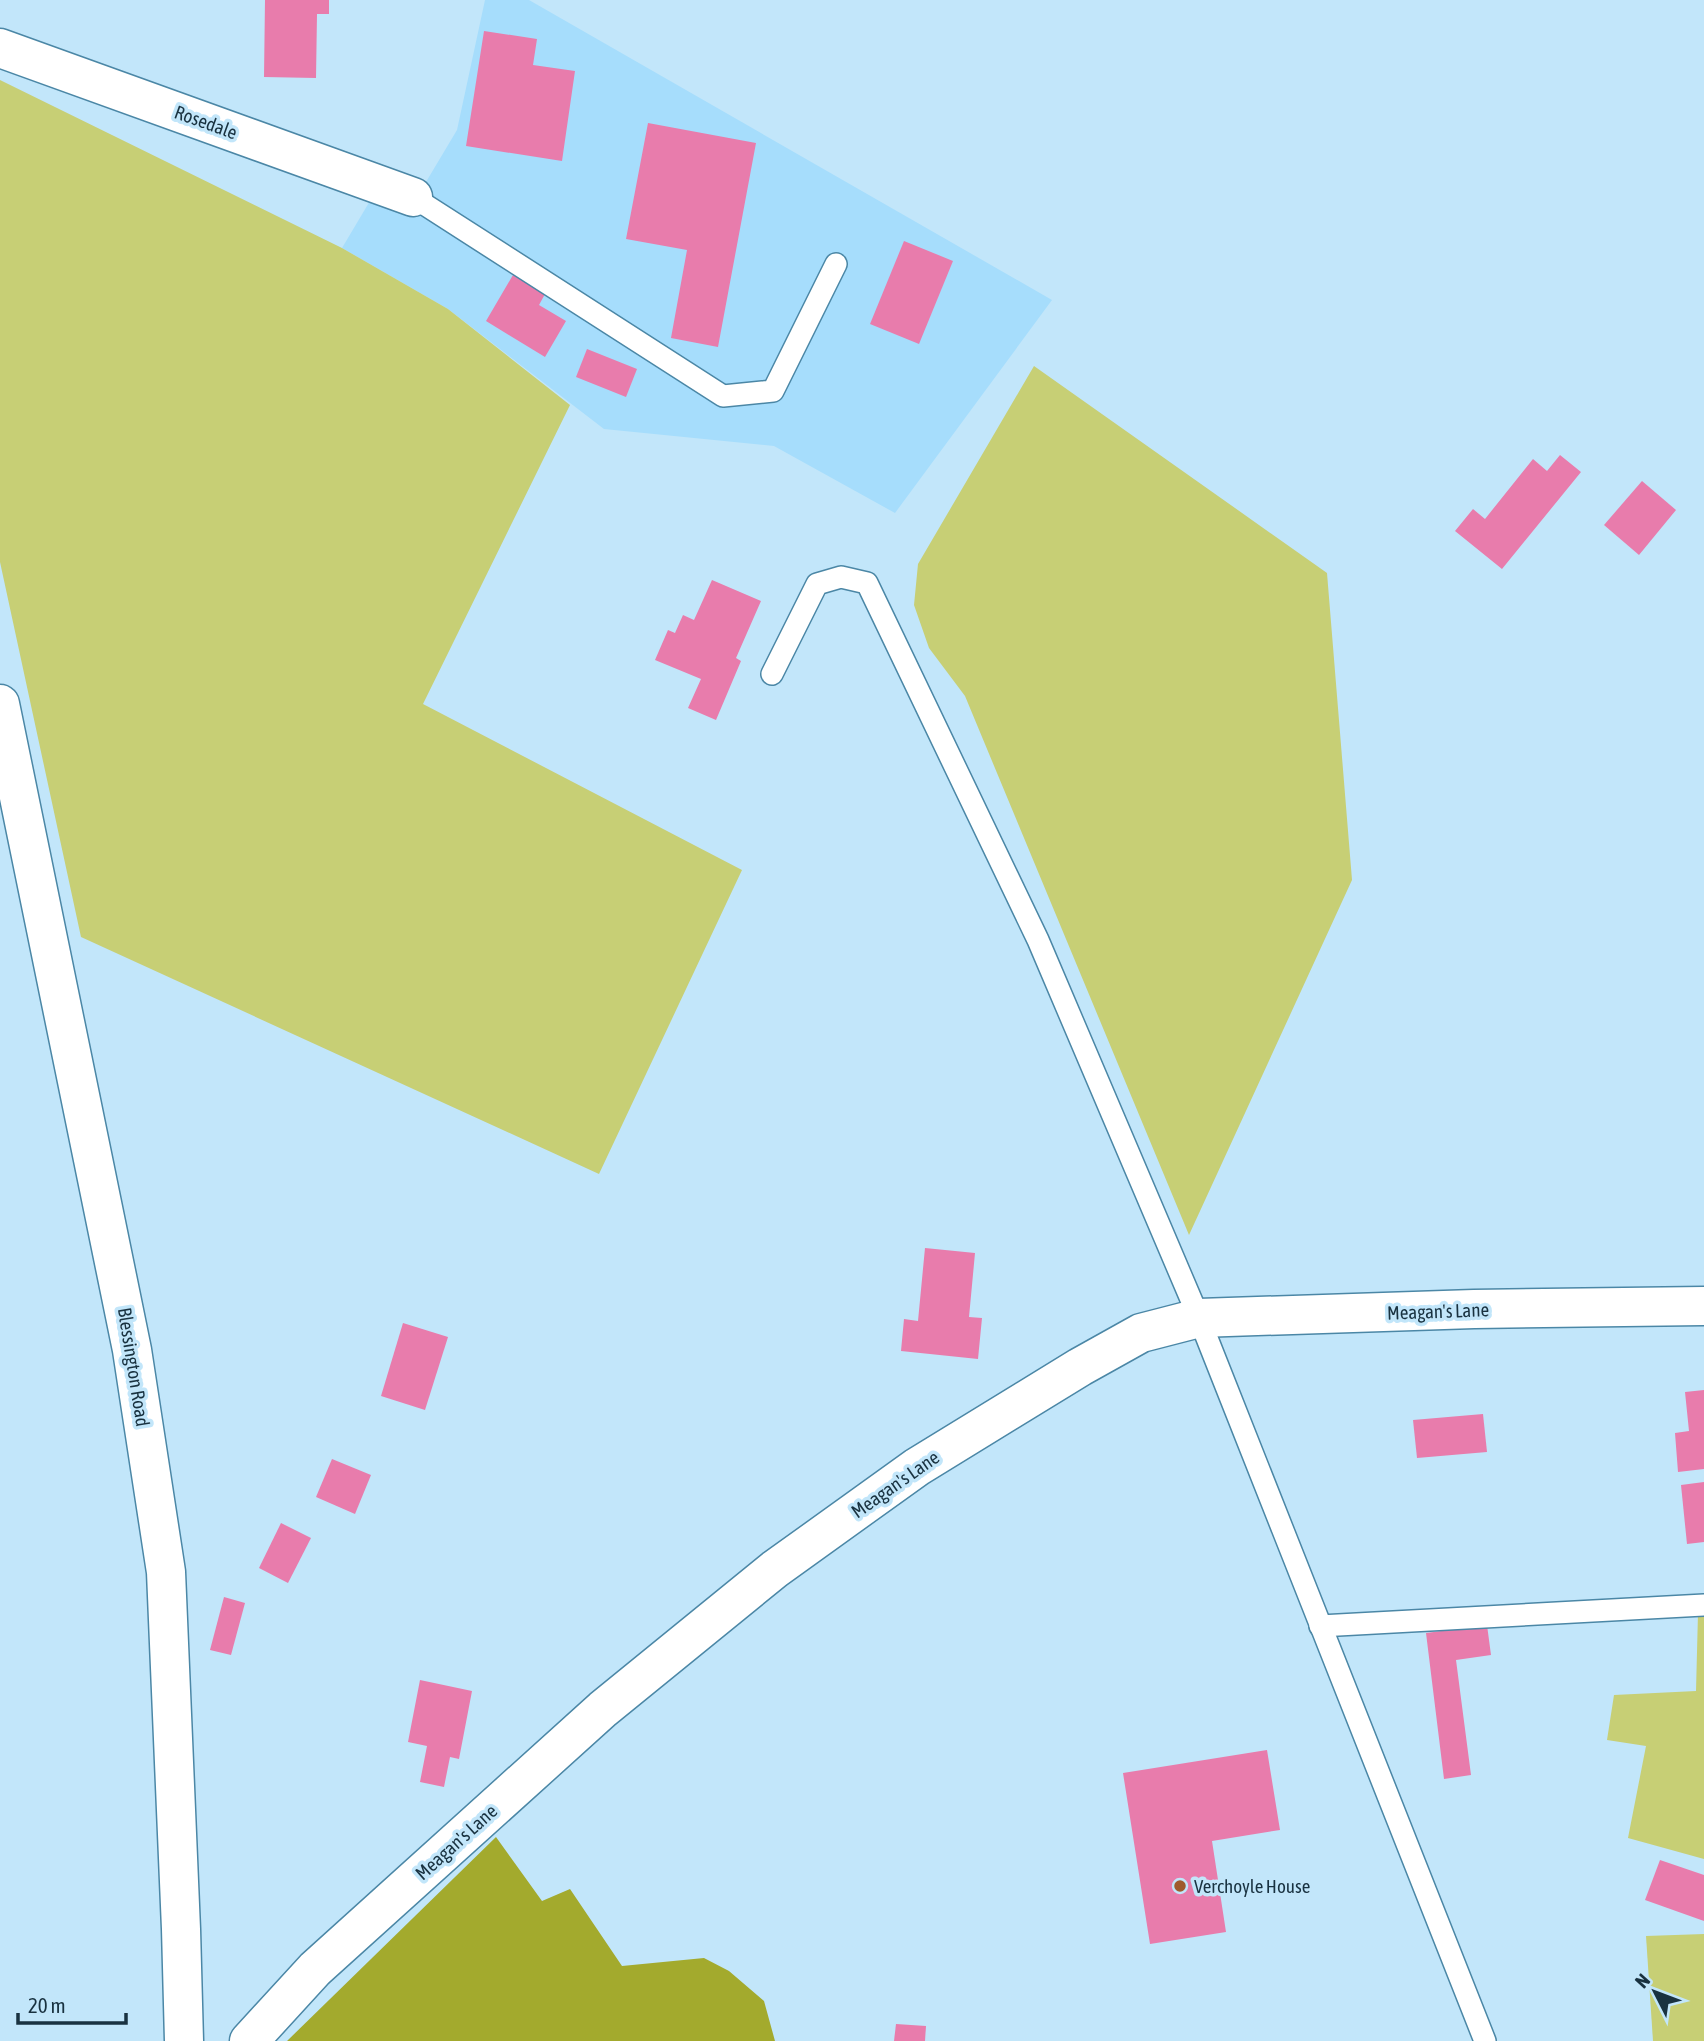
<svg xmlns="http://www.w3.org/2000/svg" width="1704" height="2041" font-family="'Asap Condensed',sans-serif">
<rect width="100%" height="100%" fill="#c2e6fa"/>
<!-- built -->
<path fill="#a6ddfc" d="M485,0H529L1052,300L895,513L774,446L604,429L448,309L342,248L386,174L420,192L457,130Z"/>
<!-- green -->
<g fill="#c7cf75">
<path d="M0,80L342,248L448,309L570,405L423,704L742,870L599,1174L81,937L0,562Z"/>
<path d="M1034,366L1327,573L1352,880L1189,1235L965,696L929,648L914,605L918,564Z"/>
<path d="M1698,1613H1704V1859L1628,1838L1646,1746L1607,1740L1614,1695L1696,1691Z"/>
<path d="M1704,1934V2041H1653L1646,1936Z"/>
</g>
<!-- forest -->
<path fill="#a3aa2d" d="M496,1837L542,1901L570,1889L622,1966L704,1958L729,1971L764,2001L775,2041H287Z"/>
<!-- building -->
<g fill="#e87cac">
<path d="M265,0H329V14H317L316,78L264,77Z"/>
<path d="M484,31L537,39L533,65L575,71L562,161L466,146Z"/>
<path d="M648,123L756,143L718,347L671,338L687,250L626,239Z"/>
<path d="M904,241L953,261L919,344L870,324Z"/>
<path d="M513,275L545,294L539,305L566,321L545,357L486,321Z"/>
<path d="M587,349L637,369L626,397L576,377Z"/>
<path d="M1560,455L1581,472L1502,569L1455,531L1473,509L1485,519L1533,459L1547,471Z"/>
<path d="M1642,481L1676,510L1639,555L1604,525Z"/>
<path d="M712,580L761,601L736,658L741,661L716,720L688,708L701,679L655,660L668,630L675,633L683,615L694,620Z"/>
<path d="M925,1248L975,1253L969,1317L982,1318L978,1359L901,1351L904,1319L918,1321Z"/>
<path d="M403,1323L448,1337L425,1410L381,1396Z"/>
<path d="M1704,1390V1469L1678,1472L1675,1433L1689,1431L1685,1392Z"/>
<path d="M1483,1414L1487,1452L1417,1458L1413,1420Z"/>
<path d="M332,1459L371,1475L355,1514L316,1497Z"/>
<path d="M1704,1482V1542L1687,1544L1681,1485Z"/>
<path d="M281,1523L311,1538L288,1583L259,1568Z"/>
<path d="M224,1597L245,1603L231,1655L210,1650Z"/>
<path d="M1487,1625L1491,1655L1456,1660L1471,1775L1444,1779L1426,1633Z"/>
<path d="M420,1680L472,1691L459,1759L450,1757L444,1787L420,1782L427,1746L408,1742Z"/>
<path d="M1267,1750L1280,1830L1212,1841L1226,1932L1150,1944L1123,1773Z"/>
<path d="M1660,1860L1704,1875V1921L1645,1900Z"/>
<path d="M896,2024L926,2026L925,2041H894Z"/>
</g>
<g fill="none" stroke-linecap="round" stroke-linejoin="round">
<defs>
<g id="service">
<path d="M413,197L723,396L773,391L836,264"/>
<path d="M772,674L817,584L841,577L867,583L1038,940L1199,1318L1485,2041"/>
<path d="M1320,1626L1704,1605"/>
</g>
<g id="minor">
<path d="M0,48L413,197"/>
<path d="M249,2041L315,1969L603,1709L775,1569L917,1467L1080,1367L1141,1333L1199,1318L1474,1309L1704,1306"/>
</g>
<path id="primary" d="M0,704L132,1350L166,1572L181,1929L184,2041"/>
</defs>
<!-- service casing -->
<use href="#service" stroke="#4b87a6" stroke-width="24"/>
<!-- minor casing -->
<use href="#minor" stroke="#4b87a6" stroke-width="41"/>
<!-- primary casing -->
<use href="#primary" stroke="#4b87a6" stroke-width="41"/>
<!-- service -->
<use href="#service" stroke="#fff" stroke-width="21"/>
<!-- minor -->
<use href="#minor" stroke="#fff" stroke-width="38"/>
<!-- primary -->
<use href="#primary" stroke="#fff" stroke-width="38"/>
</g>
<!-- markers -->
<circle fill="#9f5b2c" stroke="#c2e6fa" stroke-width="2.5" cx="1180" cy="1886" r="7"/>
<g text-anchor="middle" stroke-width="7" stroke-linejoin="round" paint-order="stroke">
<!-- street labels -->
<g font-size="19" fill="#193240" stroke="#c2e6fa">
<text transform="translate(206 122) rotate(20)" y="7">Rosedale</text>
<text transform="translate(1438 1311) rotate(-2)" y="7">Meagan's Lane</text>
<text transform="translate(134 1367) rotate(81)" y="7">Blessington Road</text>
<text transform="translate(895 1484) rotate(-35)" y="7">Meagan's Lane</text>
<text transform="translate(456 1842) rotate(-42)" y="7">Meagan's Lane</text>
</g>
<!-- poi labels -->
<g font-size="19" fill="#193240" stroke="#c2e6fa" text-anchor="start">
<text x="1194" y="1893">Verchoyle House</text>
</g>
</g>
<!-- north arrow -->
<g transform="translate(1655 1992) rotate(312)" stroke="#c2e6fa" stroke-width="5" paint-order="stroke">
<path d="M0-5L12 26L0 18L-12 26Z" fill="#193240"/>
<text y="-10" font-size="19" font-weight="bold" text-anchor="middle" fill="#193240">N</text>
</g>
<!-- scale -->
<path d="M18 2013v10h108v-10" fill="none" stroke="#193240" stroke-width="3.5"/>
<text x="28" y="2013" font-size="21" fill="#193240" stroke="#c2e6fa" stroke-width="5" paint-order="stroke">20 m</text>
</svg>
